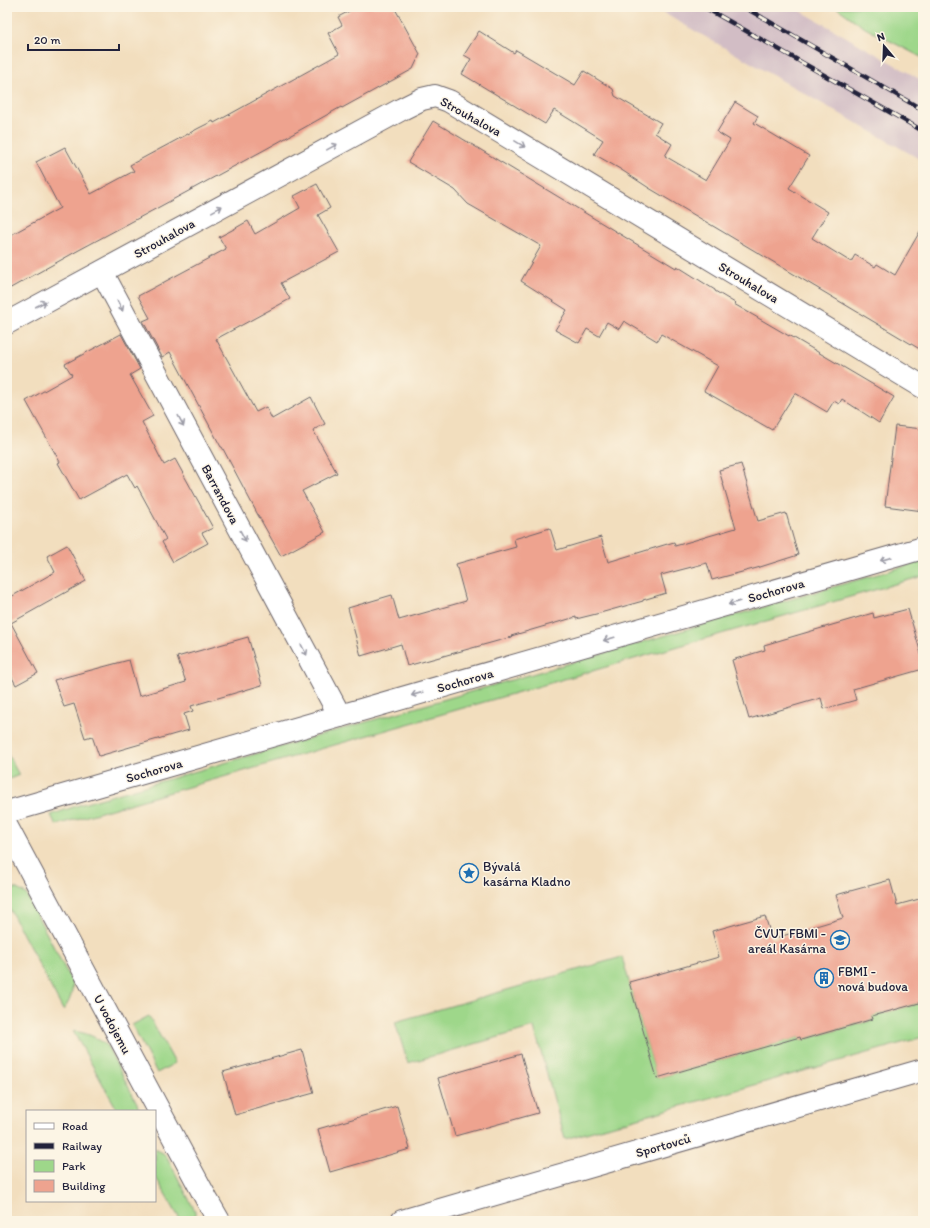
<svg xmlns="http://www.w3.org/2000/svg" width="930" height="1228" font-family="Itim,sans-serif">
<rect width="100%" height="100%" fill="#fcf5e5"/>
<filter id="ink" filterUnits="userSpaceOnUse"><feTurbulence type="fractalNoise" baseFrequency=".025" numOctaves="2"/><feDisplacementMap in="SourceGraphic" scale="8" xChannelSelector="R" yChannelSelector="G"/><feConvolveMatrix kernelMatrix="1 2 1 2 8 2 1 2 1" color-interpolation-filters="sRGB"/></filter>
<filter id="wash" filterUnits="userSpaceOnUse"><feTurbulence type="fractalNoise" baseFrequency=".012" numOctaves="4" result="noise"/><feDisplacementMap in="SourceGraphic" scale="16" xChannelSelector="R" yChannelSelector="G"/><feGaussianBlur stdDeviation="0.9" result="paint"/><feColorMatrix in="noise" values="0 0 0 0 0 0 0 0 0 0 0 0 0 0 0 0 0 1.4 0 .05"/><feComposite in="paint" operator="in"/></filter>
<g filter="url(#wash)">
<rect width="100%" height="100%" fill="#f2debe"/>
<!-- industrial -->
<path fill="#d2bdc5" d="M653,7H794L923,81V161Z"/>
<!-- green -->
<g fill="#9ed78a" stroke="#607c62">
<path d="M836,7H923V58L865,28Z"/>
<path d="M923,561V576L56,825L51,815L79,805Z"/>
<path d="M7,753L19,775L7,780Z"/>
<path d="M7,888L17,889L26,894L73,984C72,994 70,1002 63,1010L7,904Z"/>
<path d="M622,957L657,1078L800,1037L801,1040L873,1020L872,1016L923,1002V1037L565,1139L534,1027L408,1063L395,1022Z"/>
<path d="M149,1016L175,1063L157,1073L132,1025Z"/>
<path d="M73,1031C87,1033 97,1037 107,1046L137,1103L139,1111H118Z"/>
<path d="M155,1149L163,1153L167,1157L195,1211V1221H181L155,1176Z"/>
</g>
<g id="blocks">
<!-- building -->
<g fill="#eea38f">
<path d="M357,7H394L420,54L413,69L342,108L341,107L266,149L161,206L79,250L7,290V237L60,208L36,162L65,147L91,194L134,171L130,165L199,128L213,121L214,123L339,54L328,33L342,25L338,17Z"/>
<path d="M479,31L514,53L516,50L575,85L584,71L613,89L615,96L661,123L655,133L672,144L665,156L706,180L730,140L717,132L735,102L758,116L754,123L809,156L789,188L828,212L812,238L851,262L855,255L875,267L877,264L895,275L923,226V351L649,188L620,169L594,154L603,140L561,114L554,110L545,124L462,74L471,59L464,55Z"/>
<path d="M433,121L676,268L677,266L715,290V291L735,303L734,304L789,336V335L894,397L879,423L842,399L839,404L834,401L827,412L795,393L772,430L704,391L718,366L661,334L657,341L624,321L619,329L607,322L599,336L587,329L579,343L555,330L567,310L521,281L541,246L468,204L455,190L408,162Z"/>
<path d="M317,184L330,208L318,215L339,252L281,283L290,299L216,339L256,412L266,407L272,419L311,397L325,424L313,430L337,473L302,491L325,532L281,556L258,515L222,447H221L170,352L162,357L143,321L150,318L138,296L226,249L219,237L234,229L248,221L255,234L300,208L294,196Z"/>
<path d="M121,334L140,369L130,375L153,416L142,422L164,465L175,459L213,528L202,533L208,543L173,562L162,542L166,539L137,486L135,488L127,474L79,500L58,463L60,462L26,401L72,375L65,364Z"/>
<path d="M895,426L923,429V511L885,506Z"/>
<path d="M741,464L758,521L786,513L798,555L757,568L712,580L707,563L661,575L666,593L643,600V601L600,613L576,619V617L511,636L512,637L407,666L401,644L361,656L348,608L392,595L399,620L466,601L456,564L516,547L514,539L550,528L557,550L601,537L608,562L674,542L675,546L736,528L719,470Z"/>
<path d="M67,545L86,581L11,623L38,673L16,685L7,668V599L55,572L47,556Z"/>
<path d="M908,609L923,661V669L853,689L856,700L824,709L821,698L749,719L732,660L765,650L764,645L873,613L874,618Z"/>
<path d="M248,637L262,685L191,706L193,711L184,714L189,730L99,756L92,736L85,738L74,704L64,707L54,680L129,660L139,696L186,682L177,657Z"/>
<path d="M890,880L897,905L923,898V1002L872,1016L873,1019L801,1040L800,1037L657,1078L629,982L662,973L719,957L712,931L765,916L772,939L843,918L836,895Z"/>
<path d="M302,1050L314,1093L235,1115L223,1072Z"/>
<path d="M521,1054L538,1113L455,1136L438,1078Z"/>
<path d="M397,1106L410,1149L330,1172L318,1129Z"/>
</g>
</g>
</g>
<g filter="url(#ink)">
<use href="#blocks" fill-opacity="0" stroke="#6b6469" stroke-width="1"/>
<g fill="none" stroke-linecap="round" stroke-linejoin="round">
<defs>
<g id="minor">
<path d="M102,272L340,716"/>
<path d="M7,323L402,109L422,99L435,96L449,101L923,387"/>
<path d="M7,812L923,548"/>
<path d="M7,827L207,1200L219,1221"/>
<path d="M402,1221L923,1070"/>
</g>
</defs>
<!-- minor casing -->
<use href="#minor" stroke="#6b6469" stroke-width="24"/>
<!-- minor -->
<use href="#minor" stroke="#fff" stroke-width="22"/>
<defs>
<g id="rail">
<path d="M704,7L923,131"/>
<path d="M744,7L923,110"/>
</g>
</defs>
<!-- rail casing -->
<use href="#rail" stroke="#22223b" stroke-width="4.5"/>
<!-- rail -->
<use href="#rail" stroke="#fcf5e5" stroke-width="3" stroke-dasharray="9" stroke-linecap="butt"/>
</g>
<!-- one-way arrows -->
<defs><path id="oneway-shaft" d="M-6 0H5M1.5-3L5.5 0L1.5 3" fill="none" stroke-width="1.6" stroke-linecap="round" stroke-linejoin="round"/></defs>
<g stroke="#9c9ca7">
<use href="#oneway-shaft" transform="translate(520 144) rotate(31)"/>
<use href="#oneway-shaft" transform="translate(332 147) rotate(-29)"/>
<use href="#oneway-shaft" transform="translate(217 209) rotate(-29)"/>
<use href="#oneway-shaft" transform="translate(41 304) rotate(-28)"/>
<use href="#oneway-shaft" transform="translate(120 306) rotate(62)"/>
<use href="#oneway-shaft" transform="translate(181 421) rotate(62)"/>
<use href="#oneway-shaft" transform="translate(243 536) rotate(62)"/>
<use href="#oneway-shaft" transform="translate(886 559) rotate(164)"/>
<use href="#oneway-shaft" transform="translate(734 603) rotate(164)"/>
<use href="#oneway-shaft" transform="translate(609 639) rotate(164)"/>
<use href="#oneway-shaft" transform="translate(304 650) rotate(62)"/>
<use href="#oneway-shaft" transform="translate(417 694) rotate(164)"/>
</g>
</g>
<!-- icons -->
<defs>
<symbol id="sight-ring" viewBox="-11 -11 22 22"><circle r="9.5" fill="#fcf5e5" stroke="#1f6fb2" stroke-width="1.5"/><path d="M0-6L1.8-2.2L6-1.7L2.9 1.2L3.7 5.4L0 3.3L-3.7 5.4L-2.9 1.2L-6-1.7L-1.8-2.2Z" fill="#1f6fb2"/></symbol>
<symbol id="university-ring" viewBox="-11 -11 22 22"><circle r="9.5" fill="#fcf5e5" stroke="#1f6fb2" stroke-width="1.5"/><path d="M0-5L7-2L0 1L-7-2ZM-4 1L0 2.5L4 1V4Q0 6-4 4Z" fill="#1f6fb2"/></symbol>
<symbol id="building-ring" viewBox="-11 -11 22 22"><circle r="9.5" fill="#fcf5e5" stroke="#1f6fb2" stroke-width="1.5"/><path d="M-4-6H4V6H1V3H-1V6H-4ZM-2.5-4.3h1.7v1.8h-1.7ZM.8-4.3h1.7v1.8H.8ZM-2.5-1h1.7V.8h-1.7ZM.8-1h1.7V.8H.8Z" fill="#1f6fb2"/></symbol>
</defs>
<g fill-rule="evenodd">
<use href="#sight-ring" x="458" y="862" width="22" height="22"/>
<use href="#university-ring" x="829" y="929" width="22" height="22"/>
<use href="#building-ring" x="813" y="967" width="22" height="22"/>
</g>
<g text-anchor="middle" stroke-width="3" stroke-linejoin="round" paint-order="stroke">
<!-- street labels -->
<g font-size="13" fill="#22223b" stroke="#fcf5e5">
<text transform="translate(471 116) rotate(29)" y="5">Strouhalova</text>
<text transform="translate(164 238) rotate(-29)" y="5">Strouhalova</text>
<text transform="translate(749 282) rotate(31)" y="5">Strouhalova</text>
<text transform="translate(221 494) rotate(62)" y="5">Barrandova</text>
<text transform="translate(776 590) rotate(-16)" y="5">Sochorova</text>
<text transform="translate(465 680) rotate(-16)" y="5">Sochorova</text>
<text transform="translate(154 770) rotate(-16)" y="5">Sochorova</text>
<text transform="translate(113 1024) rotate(62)" y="5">U vodojemu</text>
<text transform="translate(663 1145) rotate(-16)" y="5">Sportovců</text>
</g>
<!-- poi labels -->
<g font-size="13" fill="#22223b" stroke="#fcf5e5" text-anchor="start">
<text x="483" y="871">Bývalá<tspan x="483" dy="15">kasárna Kladno</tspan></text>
<text x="826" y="938" text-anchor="end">ČVUT FBMI -<tspan x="826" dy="15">areál Kasárna</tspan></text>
<text x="838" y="976">FBMI -<tspan x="838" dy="15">nová budova</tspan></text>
</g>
</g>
<!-- margin -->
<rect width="930" height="1228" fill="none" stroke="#fcf5e5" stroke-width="24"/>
<!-- legend -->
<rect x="26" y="1110" width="130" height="92" fill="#fcf5e5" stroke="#a5a1a1"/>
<rect x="34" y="1123" width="20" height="6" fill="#ffffff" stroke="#a5a1a1"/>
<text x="62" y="1130" font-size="12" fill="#22223b">Road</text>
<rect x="34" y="1143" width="20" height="6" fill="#22223b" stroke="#a5a1a1"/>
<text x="62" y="1150" font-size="12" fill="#22223b">Railway</text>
<rect x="34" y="1160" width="20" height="12" fill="#9ed78a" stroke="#a5a1a1"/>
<text x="62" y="1170" font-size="12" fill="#22223b">Park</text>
<rect x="34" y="1180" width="20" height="12" fill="#eea38f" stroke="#a5a1a1"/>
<text x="62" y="1190" font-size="12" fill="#22223b">Building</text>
<!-- north arrow -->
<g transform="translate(884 46) rotate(341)" stroke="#fcf5e5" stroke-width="3" paint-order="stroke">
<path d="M0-3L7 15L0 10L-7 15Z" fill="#22223b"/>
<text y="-6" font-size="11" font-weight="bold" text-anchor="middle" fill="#22223b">N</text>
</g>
<!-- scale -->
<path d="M28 44v6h91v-6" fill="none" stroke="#22223b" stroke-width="2"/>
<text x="34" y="44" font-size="12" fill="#22223b" stroke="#fcf5e5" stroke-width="3" paint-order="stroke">20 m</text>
</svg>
